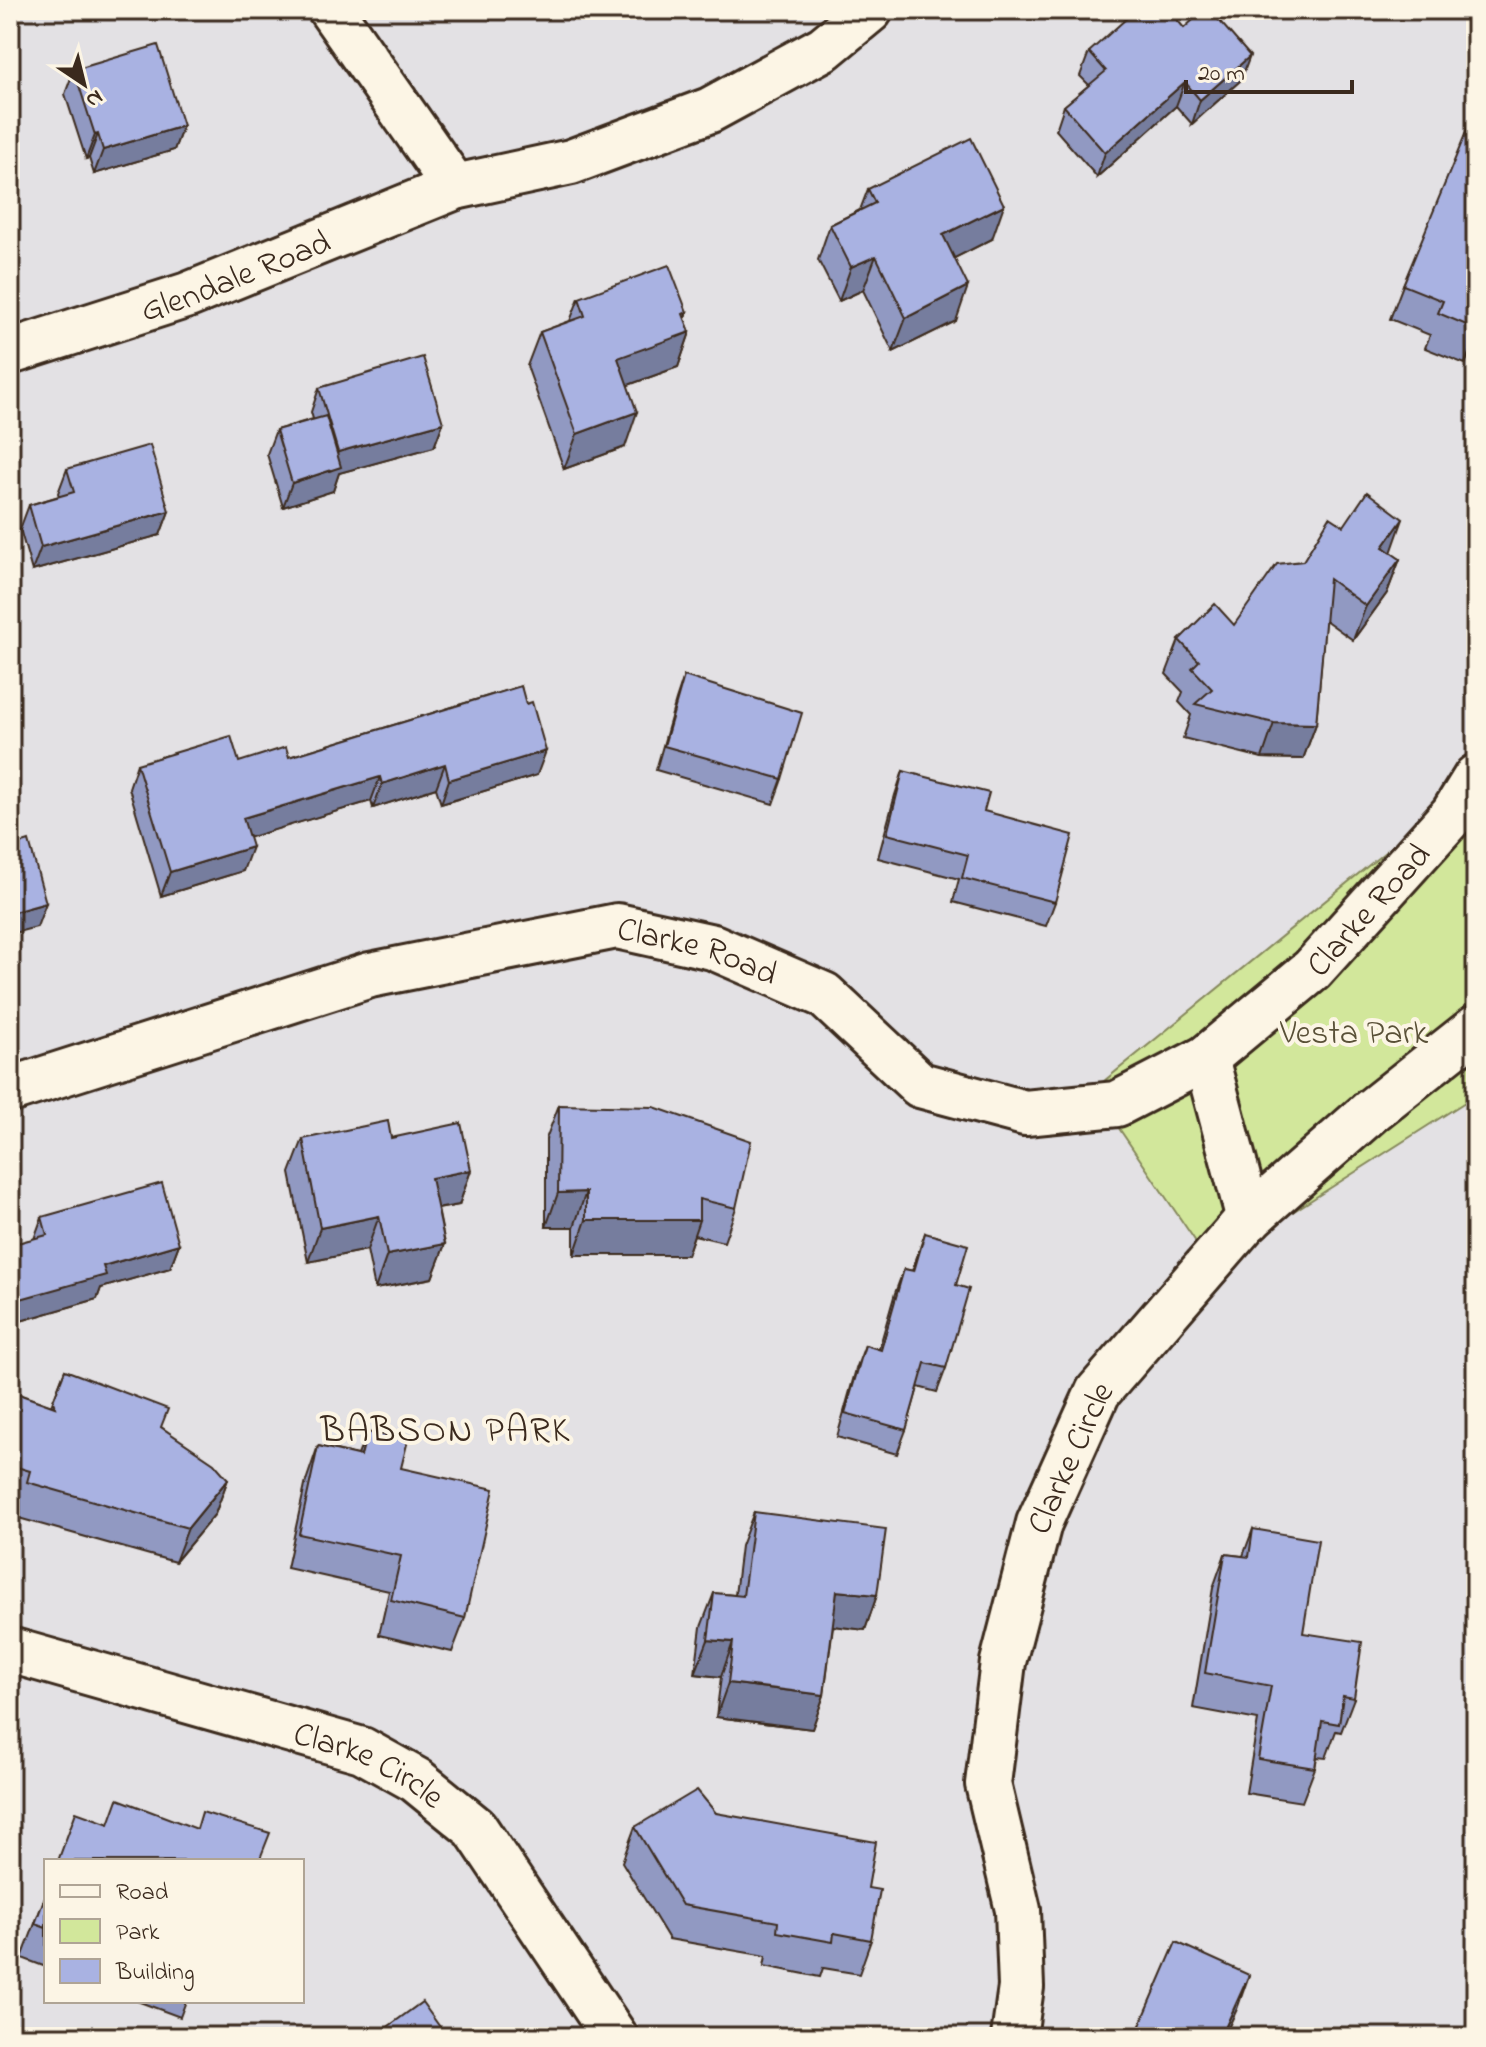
<svg xmlns="http://www.w3.org/2000/svg" width="1486" height="2047" font-family="'Indie Flower',sans-serif">
<rect width="100%" height="100%" fill="#e3e1e4"/>
<filter id="ink" filterUnits="userSpaceOnUse"><feTurbulence type="fractalNoise" baseFrequency=".0125" numOctaves="2"/><feDisplacementMap in="SourceGraphic" scale="16" xChannelSelector="R" yChannelSelector="G"/><feConvolveMatrix kernelMatrix="1 2 1 2 8 2 1 2 1" color-interpolation-filters="sRGB"/></filter>
<g filter="url(#ink)">
<!-- green -->
<path fill="#d2e79b" stroke="#86885c" stroke-width="2" d="M1476,778V1095L1211,1264L1093,1090Z"/>
<g fill="none" stroke-linecap="round" stroke-linejoin="round">
<defs>
<g id="street">
<path d="M455,187L571,162L710,110L824,48L870,10"/>
<path id="s1" d="M10,352L188,295L455,187L331,10"/>
<path d="M1206,1058L1249,1219"/>
<path id="s2" d="M10,1090L370,975L617,926L713,947L824,995L920,1085L1025,1113L1117,1104L1206,1058L1312,970L1453,814L1476,777"/>
<path id="s3" d="M10,1650L362,1750L416,1780L475,1828L615,2037"/>
<path id="s4" d="M1014,2037L1021,1987L1018,1910L988,1784L1003,1662L1039,1523L1098,1392L1246,1221L1370,1112L1476,1028"/>
</g>
</defs>
<!-- street casing -->
<use href="#street" stroke="#3b2a1e" stroke-width="50"/>
<!-- street -->
<use href="#street" stroke="#fcf5e5" stroke-width="44"/>
</g>
<!-- wall -->
<g fill="#9199c2" stroke="#3b2a1e" stroke-width="2">
<path d="M1184,28L1241,80L1192,124L1176,106L1097,177L1056,130L1064,106L1089,85L1080,76L1089,52Z"/>
<path d="M74,70L183,126L174,150L94,174L89,158L86,159L65,94Z"/>
<path d="M1476,122V338L1465,364L1425,348L1430,335L1390,319L1403,285Z"/>
<path d="M868,189L992,239L954,258L956,321L893,352L863,290L839,301L818,260L830,225L860,210Z"/>
<path d="M579,298L687,312L685,319L690,332L678,367L628,385L625,447L564,469L527,366L540,332L570,321Z"/>
<path d="M319,388L443,423L434,447L339,473L333,491L283,507L267,454L276,430L313,419L311,412Z"/>
<path d="M67,469L169,511L160,535L32,571L20,529L29,505L59,496L58,493Z"/>
<path d="M1344,526L1400,559L1387,593L1353,640L1325,620L1316,724L1303,759L1262,758L1183,738L1191,715L1179,702L1183,692L1166,674L1179,640L1234,625L1303,561Z"/>
<path d="M684,676L782,779L773,804L656,770L676,700Z"/>
<path d="M521,686L537,775L441,804L436,788L373,808L371,801L249,837L243,871L161,896L129,788L137,764L239,762L289,757Z"/>
<path d="M903,771L984,811L1055,902L1046,926L953,902L959,879L878,858L895,795Z"/>
<path d="M559,1105L736,1208L724,1242L694,1235L687,1255H574V1227H546V1139Z"/>
<path d="M391,1138L471,1170L459,1205L438,1209L445,1244L432,1278L375,1289L367,1250L308,1262L290,1173L303,1139Z"/>
<path d="M42,1217L179,1244L170,1268L101,1288L97,1299L10,1324V1245L34,1239Z"/>
<path d="M925,1233L956,1285L946,1368L937,1392L918,1387L906,1430L897,1454L837,1437L856,1369L865,1345L879,1349L895,1293L904,1269L912,1271Z"/>
<path d="M65,1370L161,1427L228,1479L215,1514L175,1562L15,1517L18,1506L10,1503V1391L51,1406Z"/>
<path d="M367,1432L401,1468L465,1618L452,1652L379,1635L389,1591L287,1568L306,1481L318,1446L358,1455Z"/>
<path d="M754,1512L877,1595L865,1630L833,1626L824,1695L812,1729L716,1717L721,1677L695,1674L701,1627L714,1593L735,1595L741,1546Z"/>
<path d="M1253,1529L1303,1633L1354,1698L1341,1732L1336,1731L1326,1758L1317,1757L1315,1768L1302,1802L1246,1793L1258,1720L1193,1708L1213,1588L1225,1554L1243,1556Z"/>
<path d="M716,1813L868,1888L871,1940L859,1974L823,1968L820,1977L764,1966L766,1956L669,1939L622,1862L635,1827Z"/>
<path d="M46,1894V1967L22,1958Z"/>
<path d="M137,2001H186L180,2017Z"/>
</g>
<!-- shaded-wall -->
<g fill="#767d9e" stroke="#3b2a1e" stroke-width="2">
<path d="M488,10H503L486,16Z"/>
<path d="M1250,56L1241,80L1192,124L1200,100Z"/>
<path d="M1185,82L1176,106L1097,177L1105,153Z"/>
<path d="M183,126L174,150L94,174L103,150Z"/>
<path d="M98,134L89,158L86,159L95,135Z"/>
<path d="M1004,205L992,239L931,270L943,235Z"/>
<path d="M876,256L863,290L839,301L851,267Z"/>
<path d="M968,286L956,321L893,352L906,318Z"/>
<path d="M687,312L678,337L690,332L678,367L606,393L618,358L683,314Z"/>
<path d="M1476,334V338L1465,364Z"/>
<path d="M637,412L625,447L564,469L577,434Z"/>
<path d="M443,423L434,447L339,473L333,491L283,507L292,483L332,470L338,452Z"/>
<path d="M169,511L160,535L32,571L41,547Z"/>
<path d="M1403,519L1391,553L1383,547Z"/>
<path d="M1400,559L1387,593L1353,640L1366,606Z"/>
<path d="M1274,723L1316,724L1303,759L1262,758Z"/>
<path d="M546,751L537,775L441,804L449,780Z"/>
<path d="M445,764L436,788L373,808L382,784Z"/>
<path d="M380,777L371,801L234,842L243,818Z"/>
<path d="M252,847L243,871L161,896L170,872Z"/>
<path d="M46,903L37,927L10,934V913Z"/>
<path d="M471,1170L459,1205L419,1212L431,1178Z"/>
<path d="M586,1192L574,1227H546L558,1193Z"/>
<path d="M379,1216L367,1250L308,1262L320,1228Z"/>
<path d="M586,1220H699L687,1255H574Z"/>
<path d="M179,1244L170,1268L101,1288L97,1299L10,1324L17,1300L103,1266Z"/>
<path d="M445,1244L432,1278L375,1289L387,1255Z"/>
<path d="M228,1479L215,1514L175,1562L188,1528Z"/>
<path d="M837,1591L877,1595L865,1630L825,1625Z"/>
<path d="M708,1640L733,1642L721,1677L695,1674Z"/>
<path d="M728,1683L824,1695L812,1729L716,1717Z"/>
<path d="M1249,1975L1237,2009L1224,2037H1221Z"/>
</g>
<!-- building -->
<g fill="#a9b2e2" stroke="#3b2a1e" stroke-width="2">
<path d="M1136,10H1169L1184,28L1204,10H1210L1250,56L1200,100L1185,82L1105,153L1064,106L1106,71L1089,52Z"/>
<path d="M158,45L183,126L103,150L98,134L95,135L74,70Z"/>
<path d="M1471,120L1476,122V329L1438,313L1443,301L1403,285Z"/>
<path d="M971,138L1004,205L943,235L968,286L906,318L876,256L851,267L830,225L875,203L868,189Z"/>
<path d="M669,265L687,312L683,314L690,332L618,358L637,412L577,434L540,332L585,316L579,298Z"/>
<path d="M423,357L443,423L338,452L319,388Z"/>
<path d="M326,416L341,467L292,483L276,430Z"/>
<path d="M150,445L169,511L41,547L29,505L74,492L67,469Z"/>
<path d="M1367,492L1403,519L1383,547L1400,559L1366,606L1329,579L1316,724L1274,723L1195,704L1212,689L1192,668L1199,661L1179,640L1215,604L1234,625L1277,564L1303,561L1330,517L1344,526Z"/>
<path d="M684,676L802,713L782,779L664,746Z"/>
<path d="M521,686L526,704L532,702L546,751L449,780L445,764L382,784L380,777L243,818L252,847L170,872L137,764L231,736L239,762L286,747L289,757Z"/>
<path d="M903,771L989,793L984,811L1073,835L1055,902L962,878L968,855L887,834Z"/>
<path d="M29,841L46,903L10,913V847Z"/>
<path d="M559,1105L654,1107L751,1141L736,1208L699,1199V1220H586V1192L558,1193Z"/>
<path d="M388,1121L391,1138L461,1123L471,1170L431,1178L445,1244L387,1255L379,1216L320,1228L303,1139Z"/>
<path d="M162,1183L179,1244L103,1266L106,1275L17,1300L10,1274V1245L47,1235L42,1217Z"/>
<path d="M925,1233L968,1245L956,1285L969,1289L946,1368L925,1363L906,1430L845,1413L865,1345L881,1350L904,1269L914,1271Z"/>
<path d="M65,1370L168,1409L161,1427L214,1463L228,1479L188,1528L27,1482L30,1471L10,1465V1391L55,1407L53,1401Z"/>
<path d="M367,1432L408,1440L401,1468L494,1489L465,1618L391,1600L401,1556L299,1534L318,1446L361,1456Z"/>
<path d="M754,1512L886,1529L877,1595L837,1591L824,1695L728,1683L733,1642L708,1640L714,1593L743,1596Z"/>
<path d="M1253,1529L1318,1540L1303,1633L1362,1642L1354,1698L1343,1696L1339,1724L1322,1721L1315,1768L1258,1759L1271,1686L1205,1673L1225,1554L1249,1557Z"/>
<path d="M697,1790L716,1813L876,1842L868,1888L880,1890L871,1940L834,1933L833,1942L777,1932L778,1922L682,1905L635,1827Z"/>
<path d="M118,1799L197,1829L202,1812L270,1833L259,1861H58L76,1812L109,1824Z"/>
<path d="M46,1894V1928L35,1924Z"/>
<path d="M1176,1942L1249,1975L1221,2037H1135Z"/>
<path d="M422,2002L447,2037H374Z"/>
</g>
</g>
<g text-anchor="middle" stroke-width="8" stroke-linejoin="round" paint-order="stroke">
<!-- street labels -->
<g font-size="34" fill="#3b2a1e" stroke="#fcf5e5">
<text dy="12" stroke="none"><textPath href="#s1" startOffset="238">Glendale Road</textPath></text>
<text dy="12" stroke="none"><textPath href="#s2" startOffset="1502">Clarke Road</textPath></text>
<text dy="12" stroke="none"><textPath href="#s2" startOffset="714">Clarke Road</textPath></text>
<text dy="12" stroke="none"><textPath href="#s4" startOffset="596">Clarke Circle</textPath></text>
<text dy="12" stroke="none"><textPath href="#s3" startOffset="378">Clarke Circle</textPath></text>
</g>
<!-- park labels -->
<g font-size="34" fill="#595037" stroke="#fcf5e5">
<text x="1354" y="1043">Vesta Park</text>
</g>
<!-- neighbourhood labels -->
<g font-size="36" letter-spacing="2" fill="#3b2a1e" stroke="#fcf5e5">
<text x="446" y="1441">BABSON PARK</text>
</g>
</g>
<!-- margin -->
<rect width="1486" height="2047" fill="none" stroke="#fcf5e5" stroke-width="40"/>
<rect x="20" y="20" width="1446" height="2007" fill="none" stroke="#3b2a1e" stroke-width="3" filter="url(#ink)"/>
<!-- legend -->
<rect x="44" y="1859" width="260" height="144" fill="#fcf5e5" stroke="#afa495" stroke-width="2"/>
<rect x="60" y="1885" width="40" height="12" fill="#fcf5e5" stroke="#afa495" stroke-width="2"/>
<text x="116" y="1899" font-size="24" fill="#3b2a1e">Road</text>
<rect x="60" y="1919" width="40" height="24" fill="#d2e79b" stroke="#afa495" stroke-width="2"/>
<text x="116" y="1939" font-size="24" fill="#3b2a1e">Park</text>
<rect x="60" y="1959" width="40" height="24" fill="#a9b2e2" stroke="#afa495" stroke-width="2"/>
<text x="116" y="1979" font-size="24" fill="#3b2a1e">Building</text>
<!-- north arrow -->
<g transform="translate(84 84) rotate(145)" stroke="#fcf5e5" stroke-width="6" paint-order="stroke">
<path d="M0-6L14 30L0 20L-14 30Z" fill="#3b2a1e"/>
<text y="-12" font-size="22" font-weight="bold" text-anchor="middle" fill="#3b2a1e">N</text>
</g>
<!-- scale -->
<path d="M1186 80v12h166v-12" fill="none" stroke="#3b2a1e" stroke-width="4"/>
<text x="1198" y="80" font-size="24" fill="#3b2a1e" stroke="#fcf5e5" stroke-width="6" paint-order="stroke">20 m</text>
</svg>
